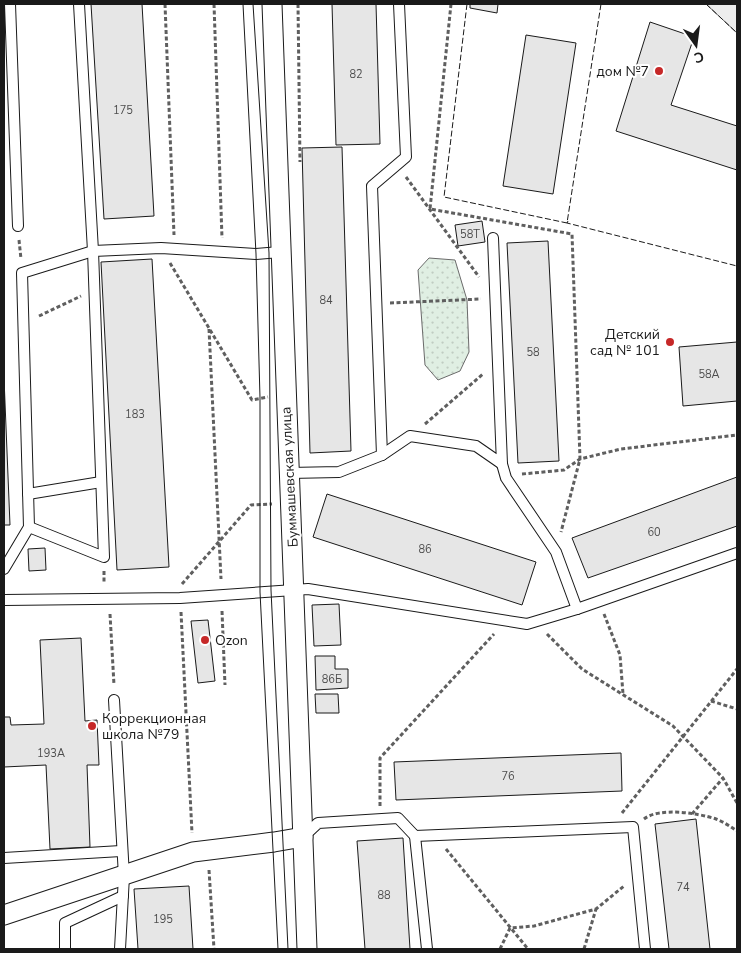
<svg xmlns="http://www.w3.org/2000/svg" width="741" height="953" font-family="'Nunito Sans',sans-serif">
<defs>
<pattern id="park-dots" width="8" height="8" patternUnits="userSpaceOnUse" patternTransform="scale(1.25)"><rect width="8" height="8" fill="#e0efe3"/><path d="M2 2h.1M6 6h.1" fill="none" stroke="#c0ccc2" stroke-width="1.8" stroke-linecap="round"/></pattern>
</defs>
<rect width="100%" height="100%" fill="#fff"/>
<!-- park -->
<path fill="url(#park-dots)" stroke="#6a6a6a" d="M429,258L455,260L467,300L469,352L460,371L438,380L425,365L418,270Z"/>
<!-- parking -->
<path fill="#ededed" stroke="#6a6a6a" d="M706,4H737V33Z"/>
<!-- building -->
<g fill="#e6e6e6" stroke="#1a1a1a">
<path d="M91,4H142L154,216L104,219Z"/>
<path d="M332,4H376L380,144L336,145Z"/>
<path d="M470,4H498L497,13L470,8Z"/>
<path d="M650,22L694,37L671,105L737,126V170L616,131Z"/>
<path d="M526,35L576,43L553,194L503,186Z"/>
<path d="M342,147L351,451L310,453L302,148Z"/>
<path d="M482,221L485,242L458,246L455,225Z"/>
<path d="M548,241L559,461L518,463L507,243Z"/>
<path d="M152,259L169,567L117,570L101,262Z"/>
<path d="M737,342V401L683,406L679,347Z"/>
<path d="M4,378L10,525H4Z"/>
<path d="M737,477V526L588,578L572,538Z"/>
<path d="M327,494L536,562L522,605L313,537Z"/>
<path d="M45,548L46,570L29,571L28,549Z"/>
<path d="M339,604L341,645L314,646L312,605Z"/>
<path d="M208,620L215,681L198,683L191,621Z"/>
<path d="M81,638L85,721L97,720L99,765H87L90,847L50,849L46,765L4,767V717H10L11,725L44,724L40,640Z"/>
<path d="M315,656H335V669H348V688L316,690Z"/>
<path d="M315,694H338L339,713H316Z"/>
<path d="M621,753L622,791L396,800L394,762Z"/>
<path d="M696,819L710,949H669L655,824Z"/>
<path d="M403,838L410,949H365L357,841Z"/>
<path d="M189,886L193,949H138L134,889Z"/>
</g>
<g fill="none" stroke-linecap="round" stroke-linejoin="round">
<defs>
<g id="service">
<path d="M10,4L18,226"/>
<path d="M382,455L410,436L476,446L502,464L493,238"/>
<path d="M502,464L506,478L556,552L577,609"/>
<path d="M289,473L339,472L382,455L372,186L406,157L399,4"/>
<path d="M28,494L101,482"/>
<path d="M29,527L104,557L93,251L79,4"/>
<path d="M4,569L29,527L22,273L93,251L161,248L256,254L280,252"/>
<path d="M4,600L180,598L308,589L527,624L577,609L737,553"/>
<path d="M114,700L124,876L120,949"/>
<path d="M415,836L427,949"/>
<path d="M303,837L318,823L398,818L415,836L633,827L645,949"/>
<path d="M4,858L121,851"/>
<path d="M65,949V923L123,896"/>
</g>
<g id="minor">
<path d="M272,4L307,949"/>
<path d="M4,915L193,852L274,842L303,837"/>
</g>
</defs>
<!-- service casing -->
<use href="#service" stroke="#1a1a1a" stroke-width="12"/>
<!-- minor casing -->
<use href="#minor" stroke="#1a1a1a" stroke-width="21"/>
<!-- path -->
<g stroke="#5f5f5f" stroke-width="3" stroke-dasharray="4 2.5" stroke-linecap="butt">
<path d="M165,4L174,235"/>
<path d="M214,4L222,238"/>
<path d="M298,4L300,162"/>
<path d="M451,4L430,209L572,234L580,459L561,532"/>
<path d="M406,177L479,277"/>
<path d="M19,240L21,259"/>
<path d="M170,263L252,400L268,397"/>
<path d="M390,303L481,299"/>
<path d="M39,316L81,296"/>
<path d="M209,329L221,579"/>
<path d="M425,424L483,374"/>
<path d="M522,474L564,470L580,459L621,449L737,435"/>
<path d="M104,571V584"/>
<path d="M182,584L251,505L272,504"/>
<path d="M222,611L225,685"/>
<path d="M181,612L192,833"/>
<path d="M110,614L114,685"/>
<path d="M604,614L620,655L623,694"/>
<path d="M547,634L582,669L673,726L723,778L737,803"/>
<path d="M711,701L737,709"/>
<path d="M380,806V758L494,634"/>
<path d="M622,813L737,669"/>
<path d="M692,814L723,778"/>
<path d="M644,819C659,807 698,813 716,819C724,822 731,827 737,831"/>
<path d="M446,849L528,949"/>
<path d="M209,870L214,949"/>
<path d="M500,949L510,928L534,926L596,909L624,886"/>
<path d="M584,949L596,909"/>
</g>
<!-- service -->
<use href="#service" stroke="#fff" stroke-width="10"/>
<!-- minor -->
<use href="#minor" stroke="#fff" stroke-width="19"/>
<!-- tram -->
<g stroke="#1a1a1a" stroke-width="1">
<path d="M243,4L256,254L260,398V592L278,949"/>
<path d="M253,4L269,253L271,590L288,949"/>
</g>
<!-- fence -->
<g stroke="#1a1a1a" stroke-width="1" stroke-dasharray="6 2.5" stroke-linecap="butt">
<path d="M467,4L444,197L567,223L601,4"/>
<path d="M706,4L737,33"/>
<path d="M568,221L567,223L737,266"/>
</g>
</g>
<!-- markers -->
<g fill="#c62828" stroke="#fff" stroke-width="2">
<circle cx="659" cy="71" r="5"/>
<circle cx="670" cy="342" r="5"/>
<circle cx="205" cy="640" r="5"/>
<circle cx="92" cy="726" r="5"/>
</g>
<g text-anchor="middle" stroke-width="4" stroke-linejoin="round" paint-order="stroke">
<!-- number labels -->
<g font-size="11" fill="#4d4d4d">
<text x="356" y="78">82</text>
<text x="123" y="114">175</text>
<text x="470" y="238">58Т</text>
<text x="326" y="304">84</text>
<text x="533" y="356">58</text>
<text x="709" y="378">58А</text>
<text x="135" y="418">183</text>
<text x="654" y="536">60</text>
<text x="425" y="553">86</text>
<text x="332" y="683">86Б</text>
<text x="51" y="757">193А</text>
<text x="508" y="780">76</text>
<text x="683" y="891">74</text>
<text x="384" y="899">88</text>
<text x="163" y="923">195</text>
</g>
<!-- poi labels -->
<g font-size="14" fill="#1a1a1a" stroke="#fff" text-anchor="end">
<text x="649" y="76">дом №7</text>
<text x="660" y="339">Детский<tspan x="660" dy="16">сад № 101</tspan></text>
<text x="215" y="645" text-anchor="start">Ozon</text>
<text x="102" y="723" text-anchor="start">Коррекционная<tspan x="102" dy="16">школа №79</tspan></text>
</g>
<!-- street labels -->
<g font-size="14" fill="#1a1a1a" stroke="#fff">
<text transform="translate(289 477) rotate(-93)" y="5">Буммашевская улица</text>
</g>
</g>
<!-- border -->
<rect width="741" height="953" fill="none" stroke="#1a1a1a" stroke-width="10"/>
<!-- north arrow -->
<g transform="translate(696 45) rotate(166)" stroke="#ffffff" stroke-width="4" paint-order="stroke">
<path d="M0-4L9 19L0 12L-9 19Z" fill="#1a1a1a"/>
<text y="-8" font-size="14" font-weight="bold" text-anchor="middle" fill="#1a1a1a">С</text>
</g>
</svg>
